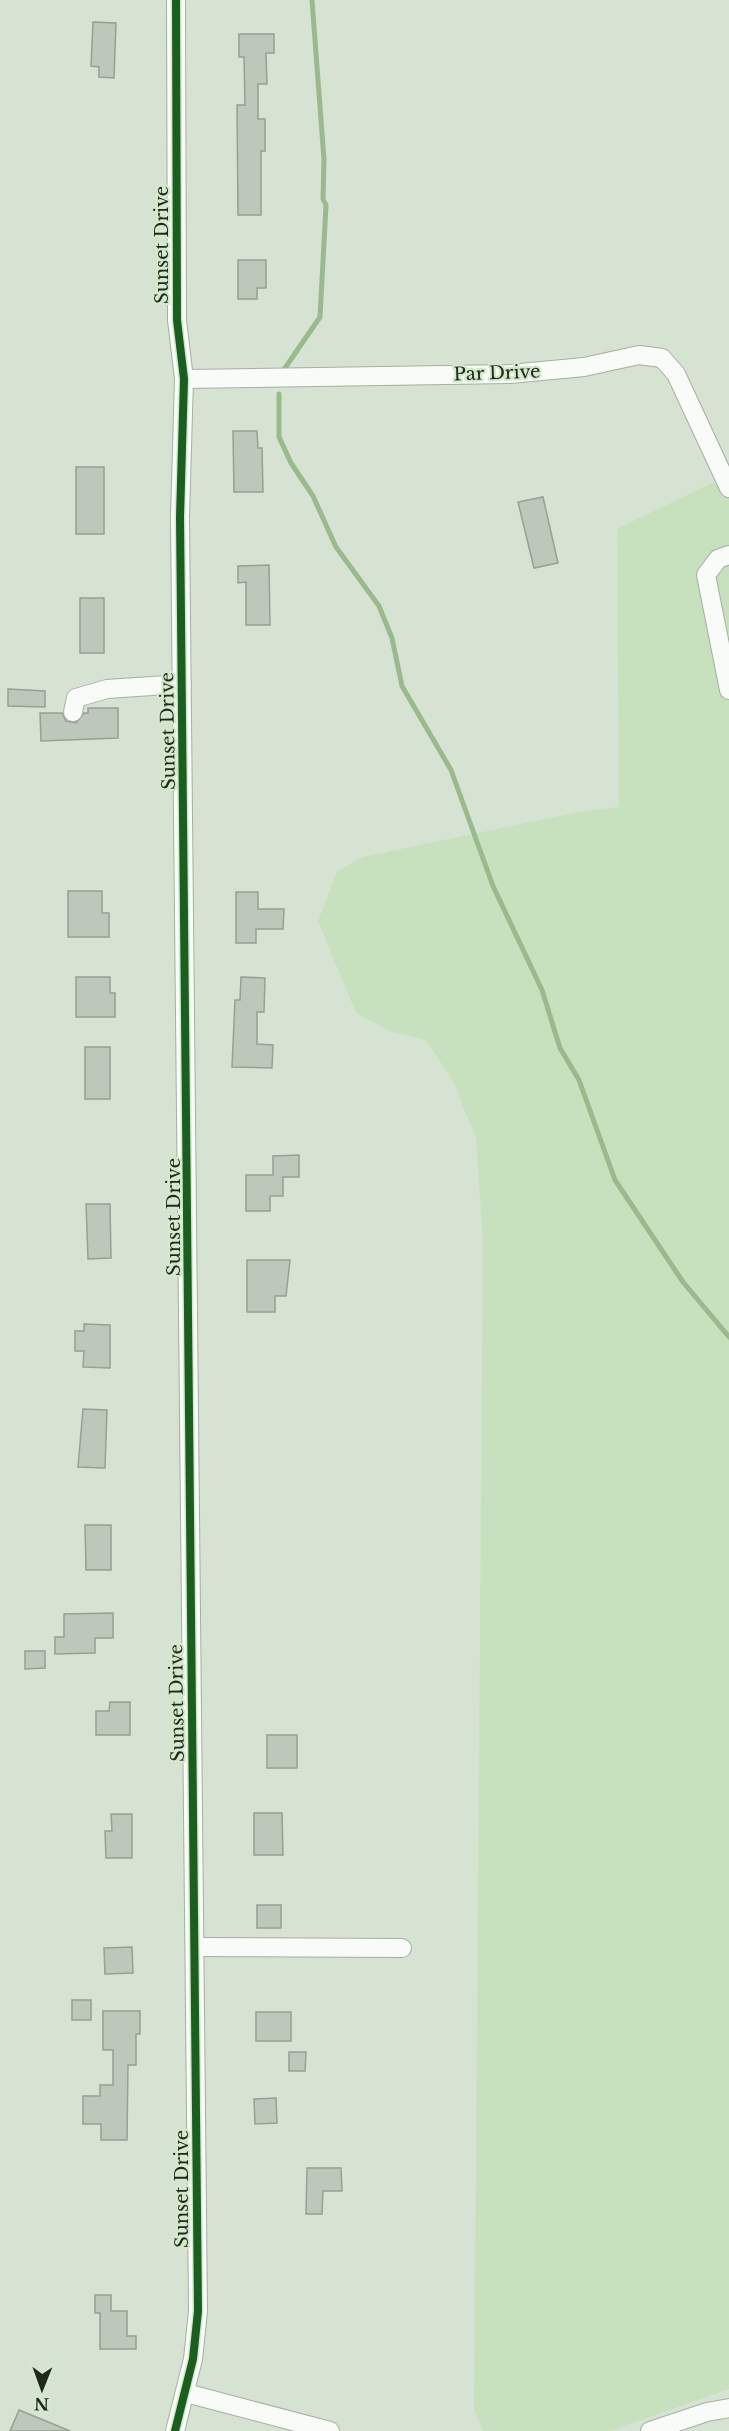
<svg xmlns="http://www.w3.org/2000/svg" width="729" height="2431" font-family="'Libre Baskerville',serif">
<rect width="100%" height="100%" fill="#d7e3d2"/>
<!-- green -->
<path fill="#c7e0be" d="M712,483H729V2389L610,2431H483L474,2409L483,1243L476,1139L453,1081L426,1040L392,1032L356,1013L318,921L337,871L363,857L578,812L619,807L617,529Z"/>
<g fill="none" stroke-linecap="round" stroke-linejoin="round">
<!-- stream -->
<g stroke="#9aba8e" stroke-width="5">
<path d="M285,368L320,317L326,205L323,199L324,160L312,0"/>
<path d="M279,394V437L291,463L313,496L336,547L379,606L392,638L402,686L451,770L493,886L542,990L560,1048L579,1080L615,1180L683,1282L729,1337"/>
</g>
</g>
<!-- building -->
<g fill="#bec8ba" stroke="#97a093" stroke-width="1.5">
<path d="M93,22L116,23L114,78L99,77V67L91,66Z"/>
<path d="M239,34H274V53H266L267,84H258V119H265V151H261V215H238L237,105H245L244,57H239Z"/>
<path d="M238,260H266V288H257V299H238Z"/>
<path d="M233,431H257L258,448H262L263,492H234Z"/>
<rect x="76" y="467" width="28" height="67"/>
<path d="M543,497L558,563L534,568L518,502Z"/>
<path d="M269,565L270,625H246V582L238,583V566Z"/>
<rect x="80" y="598" width="24" height="55"/>
<path d="M8,689L45,691V707L8,706Z"/>
<path d="M88,708H118V738L41,741L40,713H62L66,721L76,723L84,713H88Z"/>
<path d="M68,891H102V913H109V937H68Z"/>
<path d="M236,892H258V909H284L283,929H256V943H236Z"/>
<path d="M76,977H110V993H115V1017H76Z"/>
<path d="M241,977L265,978L264,1012H257V1044L273,1045L272,1068L232,1067L235,1000H240Z"/>
<rect x="85" y="1047" width="25" height="52"/>
<path d="M299,1155V1177H283V1196H270V1211H246V1175H273V1156Z"/>
<path d="M86,1204H110L111,1258L88,1259Z"/>
<path d="M247,1260H290L286,1296H275V1312H247Z"/>
<path d="M84,1324L110,1325V1368L83,1367L84,1351H75V1331H84Z"/>
<path d="M83,1409L107,1410L105,1468L78,1467Z"/>
<path d="M85,1525H111V1570H86Z"/>
<path d="M113,1613V1638H95V1653L55,1654V1637H64V1614Z"/>
<path d="M25,1651H45V1668L25,1669Z"/>
<path d="M110,1702H130V1735H96V1711H109Z"/>
<rect x="267" y="1735" width="30" height="33"/>
<path d="M254,1813H282L283,1855H254Z"/>
<path d="M111,1814H132V1858H106L105,1831H112Z"/>
<rect x="257" y="1905" width="24" height="23"/>
<path d="M132,1947L133,1973L105,1974L104,1948Z"/>
<rect x="72" y="2000" width="19" height="20"/>
<path d="M103,2011H140V2034H136V2065H128L127,2140H101V2124H83V2096H100V2085H113V2050H103Z"/>
<rect x="256" y="2012" width="35" height="29"/>
<path d="M289,2052H306L305,2071H289Z"/>
<path d="M276,2098L277,2123L255,2124L254,2099Z"/>
<path d="M307,2168H341L342,2191H323L322,2214H306Z"/>
<path d="M95,2295H111V2311H127V2336H136V2349H100V2313H95Z"/>
<path d="M19,2410L70,2431H10Z"/>
</g>
<g fill="none" stroke-linecap="round" stroke-linejoin="round">
<defs>
<g id="minor">
<path d="M184,379L510,374L584,367L639,355L662,358L676,374L729,488"/>
<path d="M729,555L718,559L706,575L729,690"/>
<path d="M73,712L76,698L107,689L182,684"/>
<path d="M195,1947L402,1948"/>
<path d="M186,2393L330,2431"/>
<path d="M175,2431L193,2359L198,2311L180,517L184,379L177,320L176,0"/>
<path d="M650,2431L707,2412L729,2408"/>
</g>
</defs>
<!-- minor casing -->
<use href="#minor" stroke="#a6afa2" stroke-width="20"/>
<!-- minor -->
<use href="#minor" stroke="#f9fbf8" stroke-width="18"/>
<defs>
<path id="cycleway" d="M175,2431L193,2359L198,2311L180,517L184,379L177,320L176,0"/>
</defs>
<!-- cycleway casing -->
<use href="#cycleway" stroke="#d4e9cc" stroke-width="11"/>
<!-- cycleway -->
<use href="#cycleway" stroke="#1b5e20" stroke-width="8"/>
</g>
<g text-anchor="middle" stroke-width="4.5" stroke-linejoin="round" paint-order="stroke">
<!-- street labels -->
<g font-size="18" fill="#20281d" stroke="#d4e9cc">
<text transform="translate(162 245) rotate(-90)" y="6">Sunset Drive</text>
<text transform="translate(497 373) rotate(-2)" y="6">Par Drive</text>
<text transform="translate(168 731) rotate(-91)" y="6">Sunset Drive</text>
<text transform="translate(174 1217) rotate(-90)" y="6">Sunset Drive</text>
<text transform="translate(177 1703) rotate(-91)" y="6">Sunset Drive</text>
<text transform="translate(182 2189) rotate(-90)" y="6">Sunset Drive</text>
</g>
</g>
<!-- north arrow -->
<g transform="translate(42 2389) rotate(181)" stroke="#d4e9cc" stroke-width="4.5" paint-order="stroke">
<path d="M0-4.5L10 22L0 15L-10 22Z" fill="#20281d"/>
<text y="-9" font-size="16" font-weight="bold" text-anchor="middle" fill="#20281d">N</text>
</g>
</svg>
